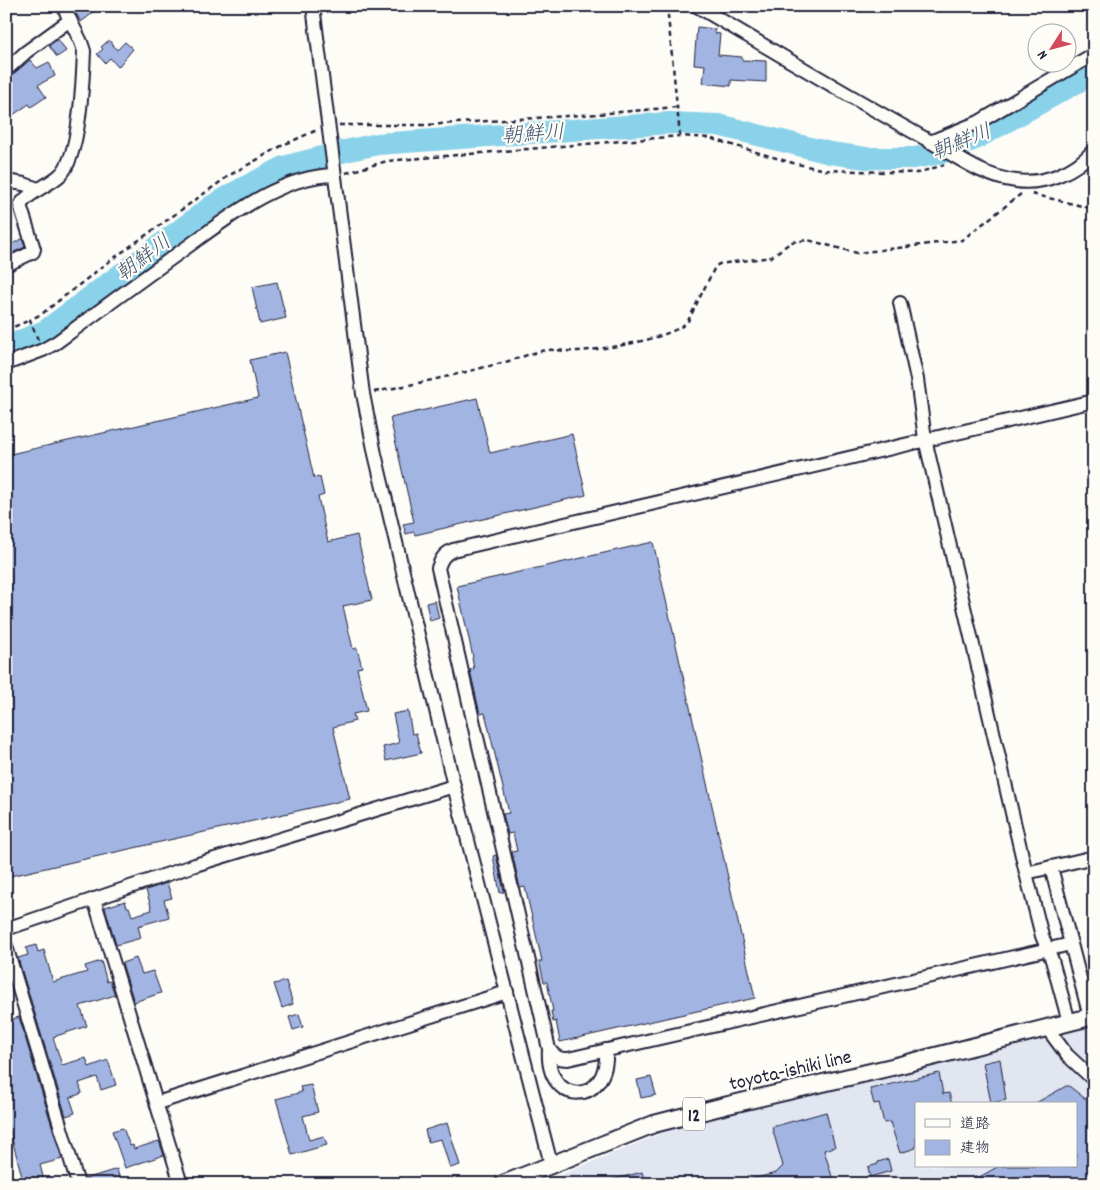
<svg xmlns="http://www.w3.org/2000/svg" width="1100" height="1190" font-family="Dekko,'Klee One',sans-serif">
<rect width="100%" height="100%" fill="#fdfcf7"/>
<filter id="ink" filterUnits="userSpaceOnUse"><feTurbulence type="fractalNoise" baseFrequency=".02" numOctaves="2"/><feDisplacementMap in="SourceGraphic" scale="10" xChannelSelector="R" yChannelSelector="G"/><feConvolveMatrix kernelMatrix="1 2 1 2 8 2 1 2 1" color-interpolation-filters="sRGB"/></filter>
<g filter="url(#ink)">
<!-- built -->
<path fill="#e1e6f1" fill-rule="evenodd" d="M1094,1023V1184H539L674,1128ZM916,1104H1076V1166H916Z"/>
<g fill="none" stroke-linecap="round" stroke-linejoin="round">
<!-- river -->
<path stroke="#89d2ea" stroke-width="22" d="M6,347L45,331L212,206L243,188L284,167L345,151L378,144L669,123L718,125L830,153L866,158H914L941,153L977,138L1094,73"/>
</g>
<!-- building -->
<g fill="#a1b4e2" stroke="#22223b">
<path d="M72,6H102L81,22Z"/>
<path d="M697,27L715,29L714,33L720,34L718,55L742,57V60L766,61V82L731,80V86L703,83L705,65L694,64Z"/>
<path d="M58,39L66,51L57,57L49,46Z"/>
<path d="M109,40L117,50L125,42L133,49L118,67L110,58L105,63L97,54L103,49L101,47Z"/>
<path d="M30,60L37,68L49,62L55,76L38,85L46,97L31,107L29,104L13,115L6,105V84L13,79L11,76Z"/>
<path d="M22,239L25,247L12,253L8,246Z"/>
<path d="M277,282L286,318L260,324L252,287Z"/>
<path d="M285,352L314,478L320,477L324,495L318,497L328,542L357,535L372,600L343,606L353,649L357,648L362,667L357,668L367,711L353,714L355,721L333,727L350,799L6,877V455L258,398L250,360Z"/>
<path d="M477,398L490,453L572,434L586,495L415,535L414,532L406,534L403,524L414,522L390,418Z"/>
<path d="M653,542L755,998L560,1042L556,1021L553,1022L551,1011H553L547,982H544L539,961H542L525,887L520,888L512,852L517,851L513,833L508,834L503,814L509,813L485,713L480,714L470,670L474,669L472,658L473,657L457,586Z"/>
<path d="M435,601L439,618L430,621L426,603Z"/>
<path d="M408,711L412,734L416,733L421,753L386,761L383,747L399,743L393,714Z"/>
<path d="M496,855L504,892L500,893L493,856Z"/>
<path d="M167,883L172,898L164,900L169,917L138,926L141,938L116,945L105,907L125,901L127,907H129L132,916L152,910L146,890Z"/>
<path d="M36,945L38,952L44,950L53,982L87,972L85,966L101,961L107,982L110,981L115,995L80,1006L87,1026L53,1037L62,1065L86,1058L89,1067L108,1060L116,1085L101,1090L97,1077L79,1083L82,1093L70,1098L75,1113L66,1116L18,958L28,955L26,948Z"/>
<path d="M136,958L142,974L153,971L161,993L134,1002L122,963Z"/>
<path d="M286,981L293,1004L282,1008L274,984Z"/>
<path d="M299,1014L303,1027L293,1030L289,1017Z"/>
<path d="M19,1017L62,1159L40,1165L45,1184H24L6,1117V1031L10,1030L7,1021Z"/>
<path d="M1000,1059L1006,1100L991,1103L983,1063Z"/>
<path d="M939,1073L943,1094L949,1093L952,1104H916V1148L900,1153L890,1122L884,1123L879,1103L874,1104L870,1089Z"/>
<path d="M651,1077L656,1095L641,1098L637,1080Z"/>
<path d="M311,1085L318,1112L303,1116L309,1140L324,1136L327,1145L292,1155L276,1099L302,1092L300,1087Z"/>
<path d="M1066,1086H1069L1092,1104L1094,1109V1184H967L999,1166H1076V1104H1034Z"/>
<path d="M826,1112L835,1147L824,1150L833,1180L819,1184H800L799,1179L781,1184H749L748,1180L776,1173L783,1166L772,1127Z"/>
<path d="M447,1123L460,1165L450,1168L441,1139L428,1142L425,1130Z"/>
<path d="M123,1128L130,1146L133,1145L134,1149L159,1141L164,1155L125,1168L112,1131Z"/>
<path d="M888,1159L891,1171L870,1177L868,1167L878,1164V1162Z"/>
<path d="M117,1169L121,1184H86L85,1179Z"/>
<path d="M642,1172L646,1184H609L608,1181Z"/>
</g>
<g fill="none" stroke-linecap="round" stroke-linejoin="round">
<defs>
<g id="minor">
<path d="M313,6L363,394L375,454L454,786L551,1164"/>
<path d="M697,6C772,50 847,95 924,138C953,154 982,177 1016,181C1044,185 1075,172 1094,150"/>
<path d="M6,70L26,52L70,20"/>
<path d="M930,142L979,122L1094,54"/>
<path d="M6,181L24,184L38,189"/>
<path d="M6,265L33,252L34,249L20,205C30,191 48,186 60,175C80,157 83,78 84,51L81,42L63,6"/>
<path d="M900,303L917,379L925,439L1026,873L1042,936L1052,960L1069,1022"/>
<path d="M6,364L43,350L57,342C99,311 141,280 183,250C226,219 279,176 334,175"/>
<path d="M1051,867L1090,1017"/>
<path d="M1026,873L1094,857"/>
<path d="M94,899L181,1184"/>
<path d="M6,929L195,865L454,786"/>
<path d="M1071,944L568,1059C558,1059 555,1057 549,1049L438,568C441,559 444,554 453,550L1094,401"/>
<path d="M6,946L78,1184"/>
<path d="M1047,1028L1067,1055L1094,1080"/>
<path d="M549,1049C545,1108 610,1106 606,1050"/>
<path d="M157,1103L507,992"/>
</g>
<path id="major" d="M503,1184L654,1124L724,1106L892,1067L1094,1016"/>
</defs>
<!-- minor casing -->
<use href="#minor" stroke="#22223b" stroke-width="16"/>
<!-- major casing -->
<use href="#major" stroke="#22223b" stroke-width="20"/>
<!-- path -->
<g stroke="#22223b" stroke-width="2.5" stroke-dasharray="5 4" stroke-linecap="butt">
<path d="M667,6L680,136"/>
<path d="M339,125H425L598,114L677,107"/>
<path d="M346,173L387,161L680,136L709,138L793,163L825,170L917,173L944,165"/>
<path d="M1032,194L1086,207L1094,206"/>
<path d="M6,330L30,320"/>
<path d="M38,340L30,320L43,313L107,263L230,175L283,145L317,130"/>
<path d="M374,392C417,384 459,374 501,363C515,360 528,354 541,351C552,348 565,352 576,351C601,350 673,339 688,321L715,267L719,264L771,257L791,242L808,240L857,253L962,240L1021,194"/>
</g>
<!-- minor -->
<use href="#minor" stroke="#fdfcf7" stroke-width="12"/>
<!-- major -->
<use href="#major" stroke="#fdfcf7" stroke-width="16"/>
</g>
</g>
<g text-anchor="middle" stroke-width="4.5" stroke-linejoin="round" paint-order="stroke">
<!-- shield labels -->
<rect fill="#fdfcf7" stroke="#646373" stroke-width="1" x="683" y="1097.5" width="22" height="33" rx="4"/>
<g font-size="19" font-weight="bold" fill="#22223b">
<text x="694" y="1121">12</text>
</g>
<!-- street labels -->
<g font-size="20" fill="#22223b" stroke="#fdfcf7">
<text transform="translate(790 1069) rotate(-13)" y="7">toyota-ishiki line</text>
</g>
<!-- water labels -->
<g font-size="21" font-style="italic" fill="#415770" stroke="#fdfcf7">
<text transform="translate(533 133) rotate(-4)" y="7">朝鮮川</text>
<text transform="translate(961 141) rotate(-22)" y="7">朝鮮川</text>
<text transform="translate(143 257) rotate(-37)" y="7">朝鮮川</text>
</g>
</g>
<!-- margin -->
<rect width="1100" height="1190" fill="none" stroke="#fdfcf7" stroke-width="25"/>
<rect x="12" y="12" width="1075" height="1165" fill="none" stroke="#22223b" stroke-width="2" filter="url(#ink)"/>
<!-- legend -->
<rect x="915" y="1102" width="162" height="65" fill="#fdfcf7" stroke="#a5a5ac"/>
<rect x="925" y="1119" width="25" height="8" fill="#fdfcf7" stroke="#a5a5ac"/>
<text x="960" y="1128" font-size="15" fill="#22223b">道路</text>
<rect x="925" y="1140" width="25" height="15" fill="#a1b4e2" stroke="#a5a5ac"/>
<text x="960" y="1152" font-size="15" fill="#22223b">建物</text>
<!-- north arrow -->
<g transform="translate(1052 48) rotate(234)"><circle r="24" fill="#fdfcf7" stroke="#a5a5ac"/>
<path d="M0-4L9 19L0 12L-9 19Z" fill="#d1495b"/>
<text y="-8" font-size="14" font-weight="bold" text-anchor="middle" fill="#22223b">N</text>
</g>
</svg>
